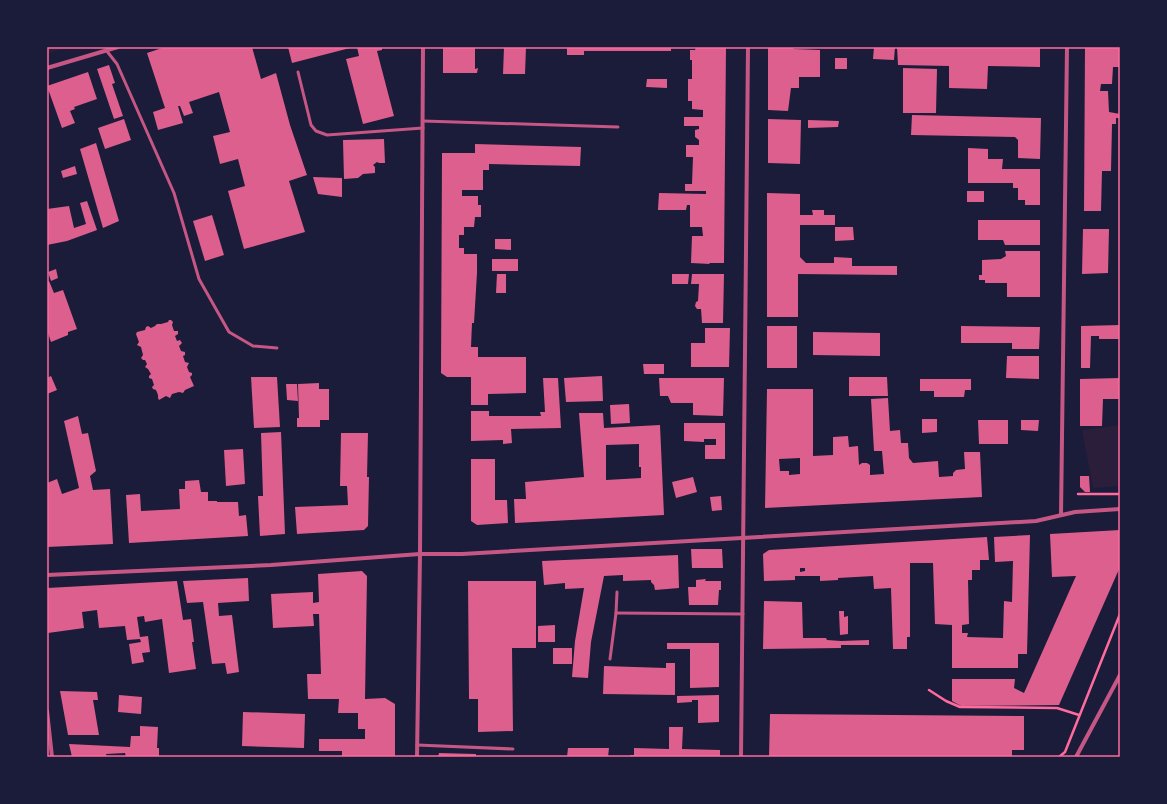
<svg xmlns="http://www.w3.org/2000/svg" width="1167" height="804" font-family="Montserrat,sans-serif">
<rect width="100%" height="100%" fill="#1b1b3a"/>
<!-- green -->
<g fill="#2a1e3b">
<path d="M47,47H68L47,54Z"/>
<path d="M1120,425V486L1093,488L1082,430Z"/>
</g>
<!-- building -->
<g fill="#dd5f8e" fill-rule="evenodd">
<path d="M165,47H252L261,79L276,73L290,125L307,175L289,181L305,232L244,249L228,191L245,186L238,159L220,164L213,136L230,132L219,92L189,102L193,113L184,116L180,106H178L183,123L158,130L153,112L165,108L147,53Z"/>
<path d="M288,47H350V48L292,63Z"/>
<path d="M357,47H382V50L377,51L394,116L363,124L346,59L359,56Z"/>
<path d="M443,47H475V69L478,68L477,73H443Z"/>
<path d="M504,47H526L525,74H503Z"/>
<path d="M567,47H671V51H584V55H567Z"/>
<path d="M696,47H726L724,263H709L710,264L691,263L692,236H703L702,227H690V205H687L686,210H658L659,193L706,194V191H685V184H692L693,157H686V145H699V140L695,137V130L699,129V126H684V117H703V110L692,109V101H688V79H692V60H690V50H695Z"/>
<path d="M768,47H792L794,49L820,50V77H799V88H791L788,111L768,110Z"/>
<path d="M874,47H895L894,60L873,59Z"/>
<path d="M897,47H1040V67L988,66L987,89L949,88V66L898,65Z"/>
<path d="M1085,47H1119V67H1113L1112,84H1101L1100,91H1108L1109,112L1120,114V118H1116V124H1112L1111,171H1102L1101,211H1084Z"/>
<rect x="835" y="58" width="12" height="11"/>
<path d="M109,65L115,83L112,84L123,116L114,119L97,69Z"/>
<path d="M903,68L937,69L936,113H903Z"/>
<path d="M88,72L97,99L74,107L75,109L70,111L75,123L62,128L47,86Z"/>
<path d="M647,79H667V88L646,87Z"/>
<path d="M912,115L1041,118L1040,159L1018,158V140L1015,137L911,135Z"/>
<path d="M124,119L131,140L105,149L98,128Z"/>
<path d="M768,119L801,120L800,164L768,163Z"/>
<path d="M808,120L839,121L838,127L808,128Z"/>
<path d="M384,139L385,163H379L377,162L373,165L375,167V173L363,174L358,178L344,179L343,140Z"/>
<path d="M96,143L119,221L103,228L80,149Z"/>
<path d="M475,144L581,147L580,166L489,164V170H483V190H462V196H478V205H481V217H475L474,227H464V235H459V248H464V254H477V273L474,323H472L471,347H478V357H526V393L488,394V405H471V377H447L441,373L442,153H475Z"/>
<path d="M968,148L988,149V159H1003L1002,169H1040V205H1025V200H1018V188H1013V183H968Z"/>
<path d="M75,166L77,174L63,178L61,171Z"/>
<path d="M313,177L342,178V197L318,194Z"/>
<rect x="967" y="191" width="17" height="11"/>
<path d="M767,193L800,194V215H813L812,210H824V215H835V225H800V257L806,263H834V257L852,258V266H897V275L798,274V317H767Z"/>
<path d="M87,201L97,230L67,241L47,245V209L69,206L74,228L86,224L80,203Z"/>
<path d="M212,215L224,255L205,261L193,221Z"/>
<path d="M978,220H1040V245H1005L1003,240H978Z"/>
<path d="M835,227H853L854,240L835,241Z"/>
<path d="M1083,229H1109L1108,273L1082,274Z"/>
<path d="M495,239H511V250L495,249Z"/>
<path d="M1005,251H1040V297H1007V283H985V280H979V275H982V260L1001,259L1006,256Z"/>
<rect x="492" y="259" width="26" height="12"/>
<path d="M56,269L58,278L51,281L48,272Z"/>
<path d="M497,274H506V293H496Z"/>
<path d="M672,274H689L688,284H672Z"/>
<path d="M692,274H724L723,323H702L701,309H697L695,306L696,302L698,301L699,284H691Z"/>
<path d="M49,281L54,293L63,290L77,329L68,332V335L51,342L47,330V282Z"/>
<path d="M169,320H171L173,322L172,325L174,331H178V334L175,336L177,341L180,340L182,343L179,346L181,351L185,352V355L183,356L185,362L189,363L187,367L189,372L192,373V375L190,377L194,386L185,390L183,393L179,392L172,394L170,398L166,396L159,400L158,398V395L156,390L153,389L152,387L154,385L152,379L149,378V376L151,374L148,369L145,367L147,364L145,360H143L141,358L143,355L141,347L137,345L139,342L136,334L137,332L145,330L146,327L148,326L151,328L155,326L157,324H161L168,322Z"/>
<path d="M1120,325V339H1099V336H1091L1090,368H1081V326Z"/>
<rect x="767" y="326" width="30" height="42"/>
<path d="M961,326L1040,327L1039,349H1012V343H961Z"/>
<path d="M705,328H730L729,367H691V343H705Z"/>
<path d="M813,332L880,333V356L813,355Z"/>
<path d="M1007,356H1039V379L1006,378Z"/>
<path d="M643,364H664V374H644Z"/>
<path d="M51,376L57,390L47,394V378Z"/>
<path d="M602,376L603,401L566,402L564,378Z"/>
<path d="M251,377H277L280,427L254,428Z"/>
<path d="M849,377H887L888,396H849Z"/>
<path d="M543,378H558L561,428L511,429L512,443L503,444V440L471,441V411H489V416H541L540,412H545Z"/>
<path d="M659,378H724L723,416L693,415V403H671L668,396H660Z"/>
<path d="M1120,378V399H1103L1102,426H1080V379Z"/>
<path d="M920,379H971V390H965L964,397H934V391H920Z"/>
<path d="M319,383V389H329V420H320V427H297V418H299L298,384Z"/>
<path d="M286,384H297L298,401L287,400Z"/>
<path d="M767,389H813V456L833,455V437L848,436L849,447L858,446L859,465L862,463H867L870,465V475L884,474L882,451H874L871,399L888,398L890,431L900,430L901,443H908L909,458L913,463L938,461L939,477L953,476V473L956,470L965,469L964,452H980L982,497L765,508ZM800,458V474L789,475V471H780L779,459Z"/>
<path d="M629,404L630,423L611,424L610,405Z"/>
<path d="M579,413H603L604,428L660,425L664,515L515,523L514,499H526L525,482L584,477ZM639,444V467H641V478L606,480V445Z"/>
<path d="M78,416L82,434L88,433L96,471L90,476L93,490L110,489L113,544L47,547V483L57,479L62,494L79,488L64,421Z"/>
<path d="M922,419H937V432L922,433Z"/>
<path d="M978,420H1008V444H979Z"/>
<path d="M1021,420H1039L1038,431L1021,430Z"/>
<path d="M684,423H725V459H705V445H716V439H704V442L684,441Z"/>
<path d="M281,432L285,534L260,536L258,496H263L261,433Z"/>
<path d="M341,433H368L367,477H369L368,526L364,530L297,534L295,507L348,505L347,486H340Z"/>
<path d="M243,449L245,484L226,486L224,450Z"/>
<path d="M471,459H495V500H507L508,523L477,525L471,521Z"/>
<path d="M1080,476H1089L1090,492H1085L1080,487Z"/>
<path d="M693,477L697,492L676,498L672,482Z"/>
<path d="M199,480L201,492H208V501H217V502H238L239,516L246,515L248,536L129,543L126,495L140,494L141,511L180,509L179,489H185V481Z"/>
<path d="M721,496L722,510L712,511L710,497Z"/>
<path d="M1120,530V567L1059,705L961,706L952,701V679H1015L1014,688L1024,693L1076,576L1052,577L1050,534Z"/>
<path d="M1030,535L1027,654H1018V668H952V625L935,624L933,563H910V637H907V649H893L891,588L874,589L873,576L838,578V580L820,581V576H795V580L764,581L763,554L769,550L987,537L989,560H980V570H972V580H968L969,624L962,625V633H968L967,637L1003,638L1004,601L1012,602L1013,561L995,562L994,537ZM800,568H805V571L800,572Z"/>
<path d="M691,549H722L723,568H692Z"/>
<path d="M678,555L679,588L655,590L654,585L651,582V580L623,581V575L604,576L591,642L588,678L572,677L575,641L584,588L565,589V583L544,585L542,561Z"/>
<path d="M362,571L367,576L365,699L385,698L395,704V757H342V751H319V739H365V729H358V713H338L339,699H308L307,674H321L319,614H313L314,626L273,628L271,594L313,592V603L319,602L318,574Z"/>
<path d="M248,578L249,601L218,603L219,616L232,615L239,672L227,674L225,663L212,664L203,602L187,603L183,581Z"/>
<path d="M706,579L705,581H721V590H719L718,605H689L688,587H696V580Z"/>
<path d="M177,581L183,620L191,619L194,642H192L196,669L169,673L162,619L145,622L144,616L137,617L140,637L148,636L150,652L142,653L144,662L132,664L129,644L141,642L140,639L127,640L125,626L99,628L97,610L82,612L84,628L48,633L47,588Z"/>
<path d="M468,581H536V648H512L513,731L478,732V699H469Z"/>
<path d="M764,601L802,602L803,638H826L827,640L841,641L869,640V645H841V648L763,649Z"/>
<path d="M839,611H844V617L848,616V634L840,635Z"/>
<path d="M555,625V642H538V626Z"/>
<path d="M667,643H719V687L690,688V649H667Z"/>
<rect x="553" y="648" width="19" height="16"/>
<path d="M666,663H675V695L603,694L604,666L666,668Z"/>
<path d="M60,691L97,692L98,700H93L99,735H68Z"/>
<path d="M119,695L142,697L141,714L118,712Z"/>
<path d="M719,695V722L698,723V700H692V702L677,703V696Z"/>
<path d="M243,712L305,714L304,748L242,746Z"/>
<path d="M770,714L1024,716V750H1012V757H769Z"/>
<path d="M140,726L158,727L157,748H159V757H126L125,753L106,754L107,757H72L69,744L130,747L131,736H140Z"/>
<path d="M669,727H683L682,749L720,750V757H630V755H634V748L669,749Z"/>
<path d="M568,748H609L608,757H567Z"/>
<path d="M439,753L476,754V757H438Z"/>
</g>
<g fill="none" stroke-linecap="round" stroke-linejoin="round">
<!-- path -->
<g stroke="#ff6b9d" stroke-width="2.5">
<path d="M1078,494H1120"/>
<path d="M929,690L946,701L960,707L1057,708L1079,715"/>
<path d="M1059,757L1065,752L1120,614"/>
</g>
<!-- service -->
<g stroke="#c65784" stroke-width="3">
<path d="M106,50L117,64L174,193L199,279L229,332L253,346L277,348"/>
<path d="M298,72L311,125L316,131L327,135L423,128"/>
<path d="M423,121L618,127"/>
<path d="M616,613L743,614"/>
<path d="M610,659L616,613L617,592"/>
<path d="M417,745L513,749"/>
</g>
<!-- minor -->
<g stroke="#c65784" stroke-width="4">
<path d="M47,68L118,47"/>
<path d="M1061,515L1067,47"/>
<path d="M47,575L271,565L420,554H462L1036,521L1075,512L1120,509"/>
<path d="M47,711L52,757"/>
<path d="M417,757L420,554L423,47"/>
<path d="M741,757L748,47"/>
<path d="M1076,757L1120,675"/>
</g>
</g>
<!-- border -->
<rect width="1167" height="804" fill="none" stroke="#1b1b3a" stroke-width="96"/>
<rect x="48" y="48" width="1071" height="708" fill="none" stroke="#ff6b9d" stroke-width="1.5"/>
</svg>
